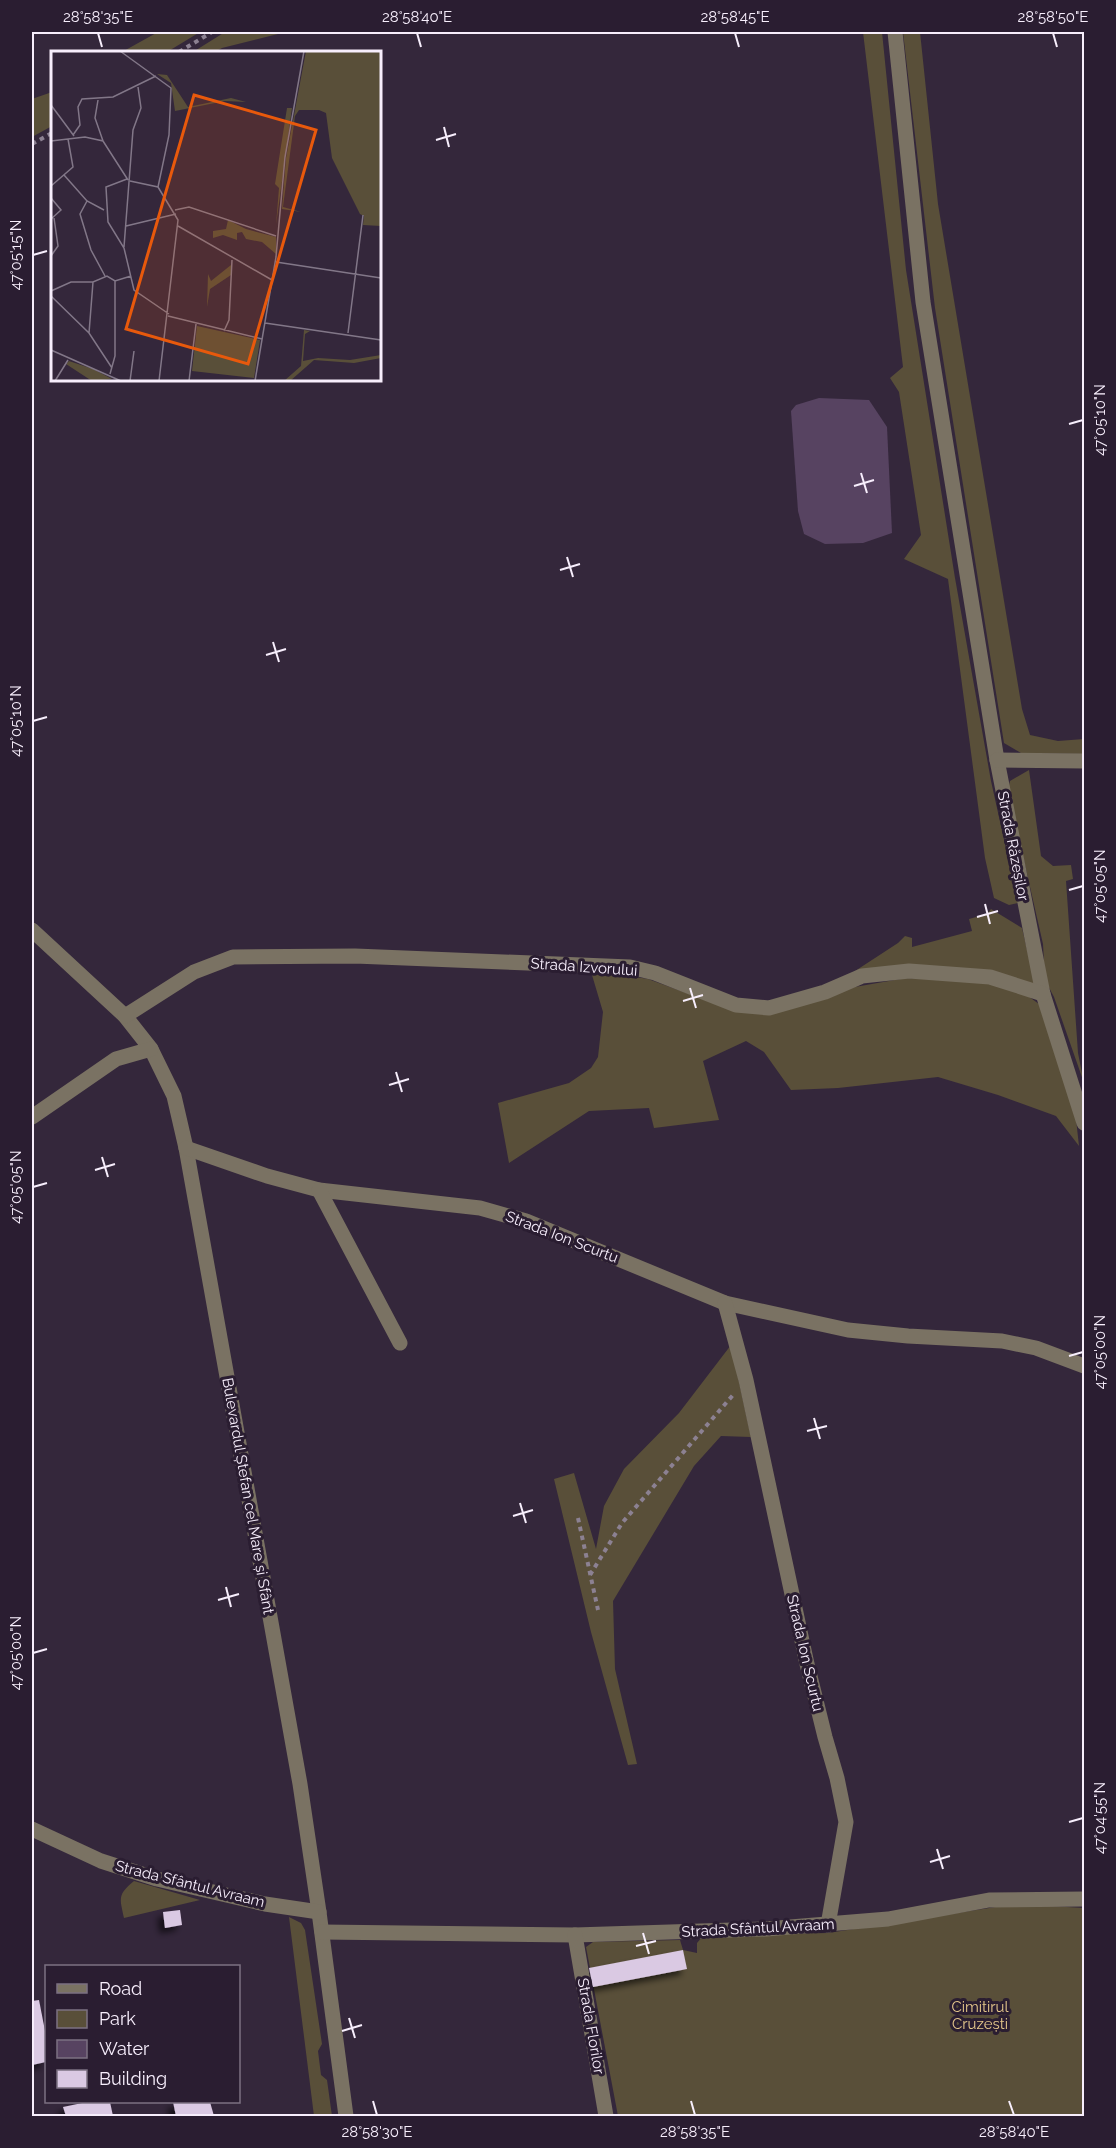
<svg xmlns="http://www.w3.org/2000/svg" width="1116" height="2148" font-family="Raleway,sans-serif">
<defs>
<filter id="shadow"><feDropShadow dx="-5.5" dy="5.5" stdDeviation="3" flood-color="#0009"/></filter>
</defs>
<rect width="100%" height="100%" fill="#34273b"/>
<!-- green -->
<g fill="#594f39">
<path d="M158,32H200L167,52H122Z"/>
<path d="M225,32H286L222,48L215,52H193Z"/>
<path d="M863,32H882L906,270L955,578L991,781L1018,903L1009,905L994,898L985,858L948,579L904,559L921,535L899,392L890,378L903,367Z"/>
<path d="M903,32H920L938,204L1022,709L1030,735L1058,741L1084,739V754L1021,753L1004,743L935,308Z"/>
<path d="M52,92V126L32,137V99Z"/>
<path d="M1029,770L1041,856L1053,866L1071,865L1073,879L1066,881L1078,1053L1084,1083L1054,997L1045,980L1043,944L1008,790L1010,781Z"/>
<path d="M991,909L1022,928L1035,984L852,973L898,943L905,936L912,938V947L972,931L969,919L987,914Z"/>
<path d="M617,974L648,979L730,1009L906,978L989,982L1028,996L1039,1004L1076,1119L1079,1146L1056,1116L998,1095L938,1077L838,1088L791,1090L764,1052L746,1041L703,1061L719,1120L654,1128L649,1108L589,1111L509,1163L498,1103L569,1083L591,1068L598,1057L603,1012L592,975Z"/>
<path d="M731,1345L751,1437L721,1436L694,1466L613,1601L615,1669L637,1764L628,1765L591,1632L554,1479L574,1473L596,1549L604,1506L624,1469L679,1413Z"/>
<path d="M134,1881L200,1900L124,1918C120,1898 117,1895 134,1881Z"/>
<path d="M1015,1904L1084,1908V2116H618L586,1947L593,1942L680,1940L683,1950L697,1953V1943L703,1936L828,1933Z"/>
<path d="M289,1917L301,1923L305,1930L322,2044L318,2051L321,2075L327,2080L332,2116H314Z"/>
</g>
<!-- water -->
<path fill="#574361" d="M819,398L869,400L887,427L892,533L863,543L825,544L804,534L798,511L791,411L796,405Z"/>
<!-- building -->
<g fill="#dac9e3" filter="url(#shadow)">
<path d="M180,1910L182,1925L165,1928L163,1912Z"/>
<path d="M683,1950L687,1969L593,1987L589,1968Z"/>
<path d="M39,2000L46,2036V2062L32,2065V2001Z"/>
<path d="M87,2102H110L113,2116H66L63,2107Z"/>
<path d="M173,2102H210L214,2116H176Z"/>
</g>
<g fill="none" stroke-linecap="round" stroke-linejoin="round">
<!-- path -->
<g stroke="#8c8192" stroke-width="4" stroke-dasharray="4.5 4.5" stroke-linecap="butt">
<path d="M179,52L212,32"/>
<path d="M32,144L52,133"/>
<path d="M578,1518L598,1610"/>
<path d="M590,1575L622,1523L733,1395"/>
</g>
<!-- minor -->
<g stroke="#7a7263" stroke-width="15">
<path d="M895,32L923,302L997,760L1043,994L1084,1123"/>
<path d="M997,760L1084,761"/>
<path d="M32,930L125,1016L151,1049L174,1096L186,1148L300,1784L319,1912L346,2116"/>
<path d="M125,1016L194,972L233,957L355,956L630,967L655,973L736,1005L769,1008L825,992L862,976L909,971L990,977L1043,994"/>
<path d="M32,1117L116,1059L151,1049"/>
<path d="M186,1148L267,1176L319,1190L480,1208L526,1221L725,1303L848,1330L908,1336L1002,1341L1036,1348L1084,1366"/>
<path d="M319,1190L400,1343"/>
<path d="M725,1303L746,1380L807,1664L825,1737L837,1778L846,1822L828,1925"/>
<path d="M32,1829L101,1861L157,1879L265,1904L319,1912"/>
<path d="M322,1932L575,1935L766,1929L888,1919L989,1900L1084,1899"/>
<path d="M575,1935L606,2116"/>
</g>
</g>
<!-- ticks -->
<path fill="none" stroke="#f7eefc" stroke-width="2" d="M98,33L102,47M417,33L421,47M735,33L739,47M1053,33L1057,47M444,127L449,147M436,140L456,134M33,255L47,251M1069,424L1083,420M861,473L867,493M854,486L874,480M567,557L573,577M560,570L580,564M273,642L279,662M266,655L286,649M33,721L47,717M1069,890L1083,886M985,904L990,924M977,917L998,911M690,988L696,1008M683,1001L703,995M396,1072L402,1092M389,1085L409,1079M102,1157L108,1177M95,1170L115,1164M33,1187L47,1183M1069,1356L1083,1352M814,1418L820,1439M807,1431L827,1426M520,1503L526,1523M513,1516L533,1510M226,1587L231,1607M218,1600L239,1594M33,1653L47,1649M1069,1822L1083,1818M937,1849L943,1869M930,1862L950,1856M643,1933L649,1954M636,1946L656,1941M349,2018L355,2038M342,2031L362,2025M373,2101L377,2115M691,2101L695,2115M1009,2101L1014,2115"/>
<g text-anchor="middle" stroke-width="6" stroke-linejoin="round" paint-order="stroke">
<!-- street labels -->
<g font-size="15" fill="#f7eefc" stroke="#2a1d31">
<text transform="translate(1013 846) rotate(79)" y="5">Strada Răzeșilor</text>
<text transform="translate(584 967) rotate(4)" y="5">Strada Izvorului</text>
<text transform="translate(562 1237) rotate(21)" y="5">Strada Ion Scurtu</text>
<text transform="translate(248 1496) rotate(80)" y="5">Bulevardul Ștefan cel Mare și Sfânt</text>
<text transform="translate(805 1653) rotate(77)" y="5">Strada Ion Scurtu</text>
<text transform="translate(190 1884) rotate(14)" y="5">Strada Sfântul Avraam</text>
<text transform="translate(758 1928) rotate(-3)" y="5">Strada Sfântul Avraam</text>
<text transform="translate(591 2026) rotate(80)" y="5">Strada Florilor</text>
</g>
<!-- park labels -->
<g font-size="15" fill="#e6c88b" stroke="#2a1d31">
<text x="980" y="2012">Cimitirul<tspan x="980" dy="17">Cruzești</tspan></text>
</g>
</g>
<!-- overview -->
<g transform="translate(51 51)">
<rect width="330" height="330" fill="#34273b"/>
<path d="M255,0H330V175L312,174L313,165L309,163L281,107L275,62L268,59H248L244,65L232,156L250,161L231,158L235,107ZM106,23L116,24L137,56L180,47L195,51L174,50L124,60L120,32ZM236,57H241L225,174L228,137L224,133ZM177,169L195,178L225,186V203L211,191L195,188L191,181L186,182V189L172,184L162,187V180L175,178ZM180,214V224L159,238L156,256L157,223L160,230ZM146,275L209,289L203,327L141,320ZM253,279L259,280L254,283L252,310L267,307L299,309L330,304V307L303,312L263,309L239,330H233L250,315ZM18,310L42,318L61,328L41,330L15,313Z" fill="#594f39"/>
<path fill="none" stroke="#827788" stroke-width="1.5" d="M69,0L120,37L118,84L107,136M47,49L44,67L52,90M0,54L23,85M22,84L29,74L27,56L31,48L62,46L105,25M0,90L34,86L52,90L77,129M13,124L36,150L53,159M76,128L55,136L57,171L73,197L83,239L118,263M79,130L107,136L127,169L108,330M0,135L22,116L17,88M0,147L10,159L0,168M36,150L29,163L40,199L54,225M124,159L138,156L225,185M75,175L125,163M127,175L221,229M73,196L82,79L90,57L87,36M0,205L7,195L3,167M225,211L330,227M0,240L20,231H42L56,225L64,230L80,225M0,245L38,282L61,317M117,265L211,288M214,272L330,289M173,280L178,269L181,209M38,282L42,231M297,282L312,164M0,299L70,330M59,323L64,305V230M4,330L17,309M79,330L83,300M138,330L145,273M204,330L225,206L234,106L253,0"/>
<path fill="#e8590c" fill-opacity="0.15" stroke="#e8590c" stroke-width="3" d="M143,44L265,79L197,313L75,278Z"/>
<rect width="330" height="330" fill="none" stroke="#f7eefc" stroke-width="3"/>
</g>
<!-- border -->
<rect width="1116" height="2148" fill="none" stroke="#2a1d31" stroke-width="66"/>
<!-- legend -->
<rect x="45" y="1965" width="195" height="138" fill="#2a1d31" stroke="#7c7182" stroke-width="1.5"/>
<rect x="57" y="1984" width="30" height="9" fill="#7a7263" stroke="#7c7182" stroke-width="1.5"/>
<text x="99" y="1995" font-size="18" fill="#f7eefc">Road</text>
<rect x="57" y="2010" width="30" height="18" fill="#594f39" stroke="#7c7182" stroke-width="1.5"/>
<text x="99" y="2025" font-size="18" fill="#f7eefc">Park</text>
<rect x="57" y="2040" width="30" height="18" fill="#574361" stroke="#7c7182" stroke-width="1.5"/>
<text x="99" y="2055" font-size="18" fill="#f7eefc">Water</text>
<rect x="57" y="2070" width="30" height="18" fill="#dac9e3" stroke="#7c7182" stroke-width="1.5"/>
<text x="99" y="2085" font-size="18" fill="#f7eefc">Building</text>
<rect x="33" y="33" width="1050" height="2082" fill="none" stroke="#f7eefc" stroke-width="2"/>
<g font-size="15" text-anchor="middle" fill="#f7eefc">
<text x="98" y="22">28°58'35"E</text>
<text x="417" y="22">28°58'40"E</text>
<text x="735" y="22">28°58'45"E</text>
<text x="1053" y="22">28°58'50"E</text>
<text transform="translate(16 255) rotate(-90)" y="5">47°05'15"N</text>
<text transform="translate(1100 420) rotate(-90)" y="5">47°05'10"N</text>
<text transform="translate(16 721) rotate(-90)" y="5">47°05'10"N</text>
<text transform="translate(1100 886) rotate(-90)" y="5">47°05'05"N</text>
<text transform="translate(16 1187) rotate(-90)" y="5">47°05'05"N</text>
<text transform="translate(1100 1352) rotate(-90)" y="5">47°05'00"N</text>
<text transform="translate(16 1653) rotate(-90)" y="5">47°05'00"N</text>
<text transform="translate(1100 1818) rotate(-90)" y="5">47°04'55"N</text>
<text x="377" y="2137">28°58'30"E</text>
<text x="695" y="2137">28°58'35"E</text>
<text x="1014" y="2137">28°58'40"E</text>
</g>
</svg>
